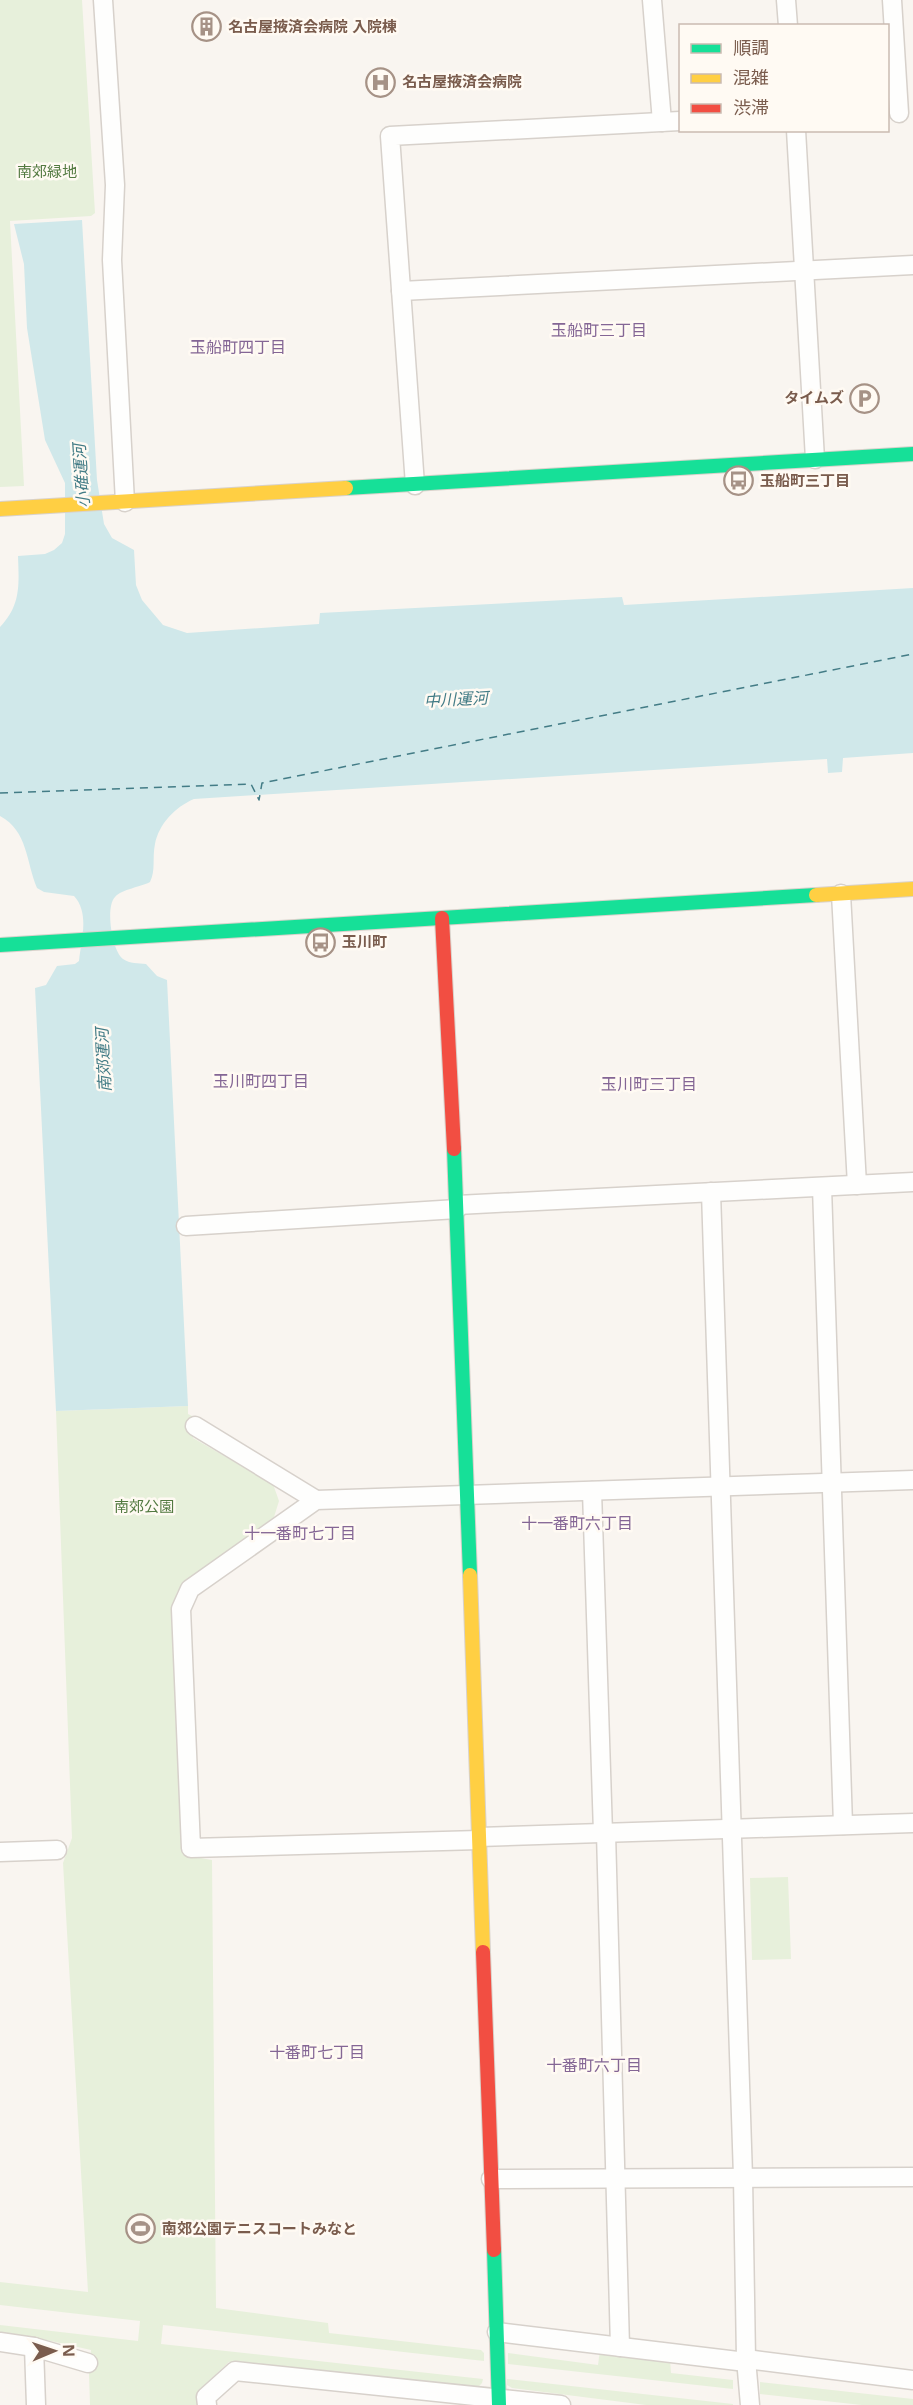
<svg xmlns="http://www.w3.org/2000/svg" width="913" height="2405" font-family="'Open Sans','Noto Sans JP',sans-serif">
<rect width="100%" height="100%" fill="#f9f5f0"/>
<!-- green -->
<g fill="#e7f0db">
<path d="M0,0H82L95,213L91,216L10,221L24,486L0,487Z"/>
<path d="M188,1406V1414L192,1416L193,1438L273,1484L279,1501L274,1517L185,1583L177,1592L173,1609L183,1855L212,1860L216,2308L328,2323L329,2333L481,2350L484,2353V2361L163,2325L161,2344L483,2379L482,2383L477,2388L229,2362L199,2390V2405H90L89,2374L91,2350L42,2339L0,2334V2325L138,2341L140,2321L0,2305V2282L88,2292L63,1863L72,1838L56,1411Z"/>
<path d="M788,1877L791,1959L752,1960L750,1878Z"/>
<path d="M600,2350L670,2359L671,2373L733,2380V2389L508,2364V2353L598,2365Z"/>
<path d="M507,2379L733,2404V2405H646L512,2388L507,2385Z"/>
<path d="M760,2382L913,2399V2405H862L760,2394Z"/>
</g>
<!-- water -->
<path fill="#d0e8ea" d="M82,220L97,480L104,524L112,538L134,550L136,585L142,600L163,625L187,633L319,624L320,613L622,597L624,605L913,588V753L843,758L842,772L828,773L827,759L194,799C175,807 159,824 155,844C152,858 156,870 150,882C141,887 122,889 115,897C105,907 112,951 123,959C130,964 138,963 146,964L157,976L167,980L188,1406L56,1411L35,988L46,985L57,966L75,964L79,961C81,941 90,913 74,896L44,892L37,888C26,862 28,831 0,816V627C21,605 19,585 18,556L45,554L54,550L62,543L65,534V483L45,440L27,328L24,264L14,224Z"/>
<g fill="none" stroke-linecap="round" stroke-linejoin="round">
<!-- ferry -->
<path stroke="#437c86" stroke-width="1.5" stroke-dasharray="8 6" stroke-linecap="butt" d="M0,793L251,784L259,800L262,783L913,654"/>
<defs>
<g id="street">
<path d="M103,0L115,185L112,260L125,502"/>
<path d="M652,0L662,122"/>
<path d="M786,0L788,26"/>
<path d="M892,0L899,113"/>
<path d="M796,130L815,459"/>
<path d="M401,291L913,265"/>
<path d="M415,485L390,136L680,121"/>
<path d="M841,894L857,1185"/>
<path d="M822,1187L843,1825"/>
<path d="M711,1192L743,2177L746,2359L750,2405"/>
<path d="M457,1205L913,1182"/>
<path d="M186,1226L457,1209"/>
<path d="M195,1426L316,1500"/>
<path d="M592,1491L603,1833"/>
<path d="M606,1833L620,2347"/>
<path d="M479,1837L913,1823"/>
<path d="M479,1840L191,1848L181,1609L190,1589L316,1500L913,1480"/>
<path d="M0,1852L57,1850"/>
<path d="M491,2179L913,2177"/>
<path d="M497,2332L746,2362"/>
<path d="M0,2342L34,2347L88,2363"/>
<path d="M34,2347L36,2405"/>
<path d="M746,2359L913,2380"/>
<path d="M207,2405L206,2397L235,2371L561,2405"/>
</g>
<g id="fast">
<path d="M346,488L913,454"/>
<path d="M0,945L816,895"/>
<path d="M454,1149L470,1575"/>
<path d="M494,2250L499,2405"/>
</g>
<g id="slow">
<path d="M0,509L346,488"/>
<path d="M816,895L913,889"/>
<path d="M470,1575L483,1952"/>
</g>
<g id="jam">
<path d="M442,918L454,1149"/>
<path d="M483,1952L494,2250"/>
</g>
</defs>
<!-- street casing -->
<use href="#street" stroke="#d7d1cb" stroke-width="21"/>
<!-- fast casing -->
<use href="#fast" stroke="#d9d2cb" stroke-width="16"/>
<!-- slow casing -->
<use href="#slow" stroke="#d9d2cb" stroke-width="16"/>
<!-- jam casing -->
<use href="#jam" stroke="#d9d2cb" stroke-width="16"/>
<!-- street -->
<use href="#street" stroke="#fefefd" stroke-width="18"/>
<!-- fast -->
<use href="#fast" stroke="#16e098" stroke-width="14"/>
<!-- slow -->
<use href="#slow" stroke="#ffcf43" stroke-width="14"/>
<!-- jam -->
<use href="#jam" stroke="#f24e42" stroke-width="14"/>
</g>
<!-- icons -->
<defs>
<symbol id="building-ring" viewBox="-11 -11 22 22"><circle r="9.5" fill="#fffaf3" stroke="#a69286" stroke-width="1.5"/><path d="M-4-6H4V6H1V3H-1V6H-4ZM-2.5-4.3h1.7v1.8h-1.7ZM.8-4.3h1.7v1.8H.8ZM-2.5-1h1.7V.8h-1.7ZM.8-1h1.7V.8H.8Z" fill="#a69286"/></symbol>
<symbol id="hospital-ring" viewBox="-11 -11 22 22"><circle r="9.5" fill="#fffaf3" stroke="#a69286" stroke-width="1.5"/><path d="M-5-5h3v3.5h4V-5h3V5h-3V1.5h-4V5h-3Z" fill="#a69286"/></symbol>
<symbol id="parking-ring" viewBox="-11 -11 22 22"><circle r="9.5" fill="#fffaf3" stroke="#a69286" stroke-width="1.5"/><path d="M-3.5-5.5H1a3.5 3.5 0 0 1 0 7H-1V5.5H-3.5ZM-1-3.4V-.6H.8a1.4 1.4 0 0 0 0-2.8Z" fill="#a69286"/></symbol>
<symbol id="bus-ring" viewBox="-11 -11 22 22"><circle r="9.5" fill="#fffaf3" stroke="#a69286" stroke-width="1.5"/><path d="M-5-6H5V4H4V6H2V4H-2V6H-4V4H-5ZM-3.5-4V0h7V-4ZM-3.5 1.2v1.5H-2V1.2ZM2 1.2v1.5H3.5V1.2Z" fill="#a69286"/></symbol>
<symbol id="stadium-ring" viewBox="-11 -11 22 22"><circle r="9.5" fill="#fffaf3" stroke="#a69286" stroke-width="1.5"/><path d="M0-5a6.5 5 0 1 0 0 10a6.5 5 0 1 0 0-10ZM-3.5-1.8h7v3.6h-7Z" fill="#a69286"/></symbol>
</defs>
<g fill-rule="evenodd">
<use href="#building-ring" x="190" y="10" width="33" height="33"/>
<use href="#hospital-ring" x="364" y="66" width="33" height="33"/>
<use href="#parking-ring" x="848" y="382" width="33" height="33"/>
<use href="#bus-ring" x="722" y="464" width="33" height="33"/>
<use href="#bus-ring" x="304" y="926" width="33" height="33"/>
<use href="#stadium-ring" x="124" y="2212" width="33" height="33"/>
</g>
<g text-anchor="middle" stroke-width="5" stroke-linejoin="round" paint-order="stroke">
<!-- poi labels -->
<g font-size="15" font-weight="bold" fill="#7a5c4d" stroke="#fffaf3" text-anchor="start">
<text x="228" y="32">名古屋掖済会病院 入院棟</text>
<text x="402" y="87">名古屋掖済会病院</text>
<text x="844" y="403" text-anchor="end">タイムズ</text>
<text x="760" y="486">玉船町三丁目</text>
<text x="342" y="947">玉川町</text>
<text x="162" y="2234">南郊公園テニスコートみなと</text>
</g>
<!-- park labels -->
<g font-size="15" fill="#537a41" stroke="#fffaf3">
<text x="47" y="177">南郊緑地</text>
<text x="144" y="1512">南郊公園</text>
</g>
<!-- neighbourhood labels -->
<g font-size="16" fill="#846695" stroke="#fffaf3">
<text x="599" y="336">玉船町三丁目</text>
<text x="238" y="353">玉船町四丁目</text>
<text x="261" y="1087">玉川町四丁目</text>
<text x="649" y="1090">玉川町三丁目</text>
<text x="577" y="1529">十一番町六丁目</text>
<text x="300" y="1539">十一番町七丁目</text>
<text x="317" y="2058">十番町七丁目</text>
<text x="594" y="2071">十番町六丁目</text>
</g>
<!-- water labels -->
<g font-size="16" font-style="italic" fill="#437c86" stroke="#fffaf3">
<text transform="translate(81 476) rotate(-94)" y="6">小碓運河</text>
<text transform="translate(456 699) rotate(-3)" y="6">中川運河</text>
<text transform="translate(103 1060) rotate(-93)" y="6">南郊運河</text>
</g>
</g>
<!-- legend -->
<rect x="679" y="24" width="210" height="108" fill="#fffaf3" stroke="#cabbb1" stroke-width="1.5"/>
<rect x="691" y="44" width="30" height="9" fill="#16e098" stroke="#cabbb1" stroke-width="1.5"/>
<text x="733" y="54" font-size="18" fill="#7a5c4d">順調</text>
<rect x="691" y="74" width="30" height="9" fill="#ffcf43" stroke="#cabbb1" stroke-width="1.5"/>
<text x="733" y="84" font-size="18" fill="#7a5c4d">混雑</text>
<rect x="691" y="104" width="30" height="9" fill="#f24e42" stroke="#cabbb1" stroke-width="1.5"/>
<text x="733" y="114" font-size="18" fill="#7a5c4d">渋滞</text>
<!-- north arrow -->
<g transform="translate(54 2351) rotate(88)" stroke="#fffaf3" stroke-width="4.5" paint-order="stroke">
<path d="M0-4.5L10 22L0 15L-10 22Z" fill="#7a5c4d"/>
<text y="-9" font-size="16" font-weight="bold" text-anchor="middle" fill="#7a5c4d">N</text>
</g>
</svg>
